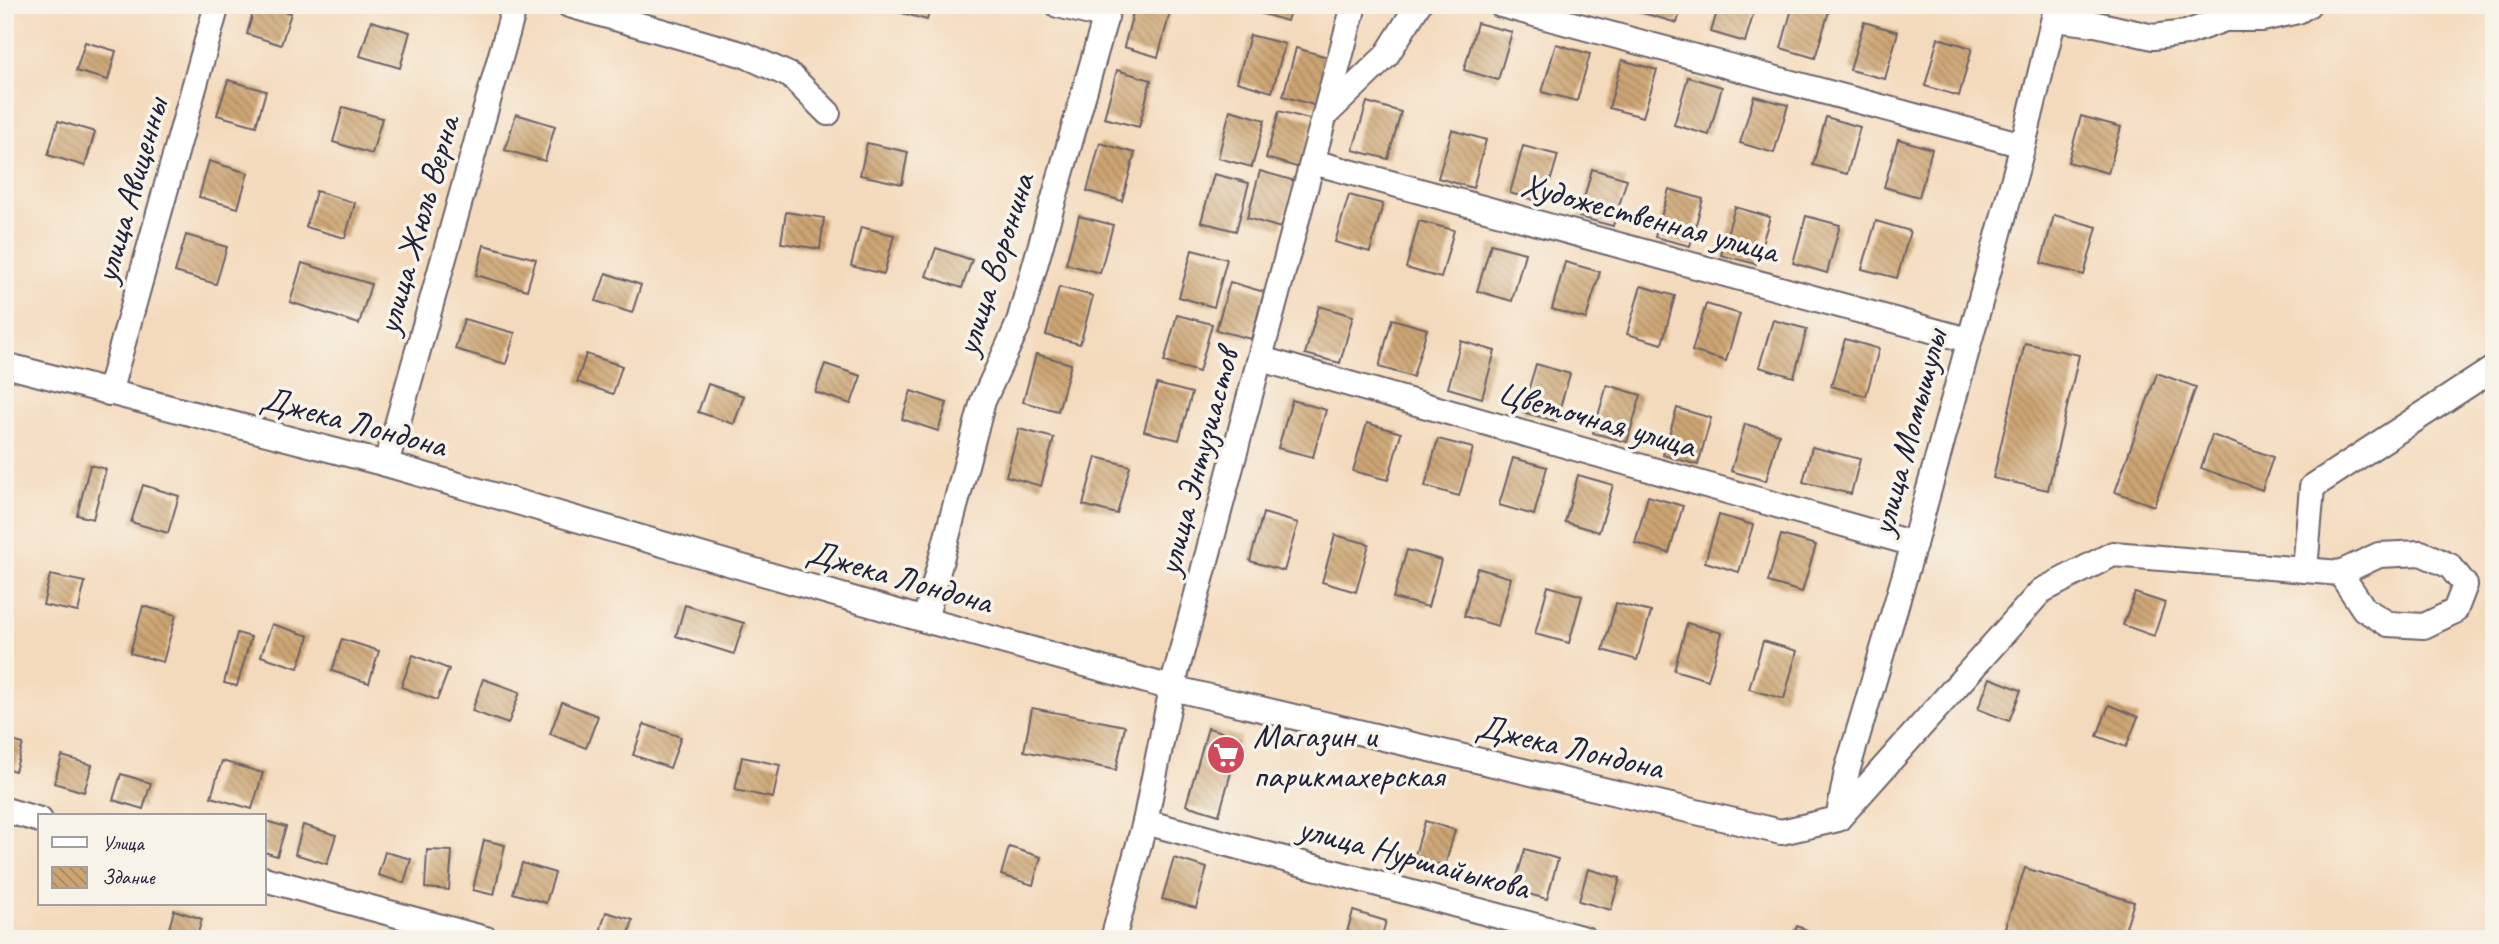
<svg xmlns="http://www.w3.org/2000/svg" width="2499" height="944" font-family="Caveat,sans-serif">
<defs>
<pattern id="building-back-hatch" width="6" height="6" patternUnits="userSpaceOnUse" patternTransform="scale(1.75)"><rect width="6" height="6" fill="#cda573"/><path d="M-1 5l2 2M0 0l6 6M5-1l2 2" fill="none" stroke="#a68660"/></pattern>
</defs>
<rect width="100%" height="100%" fill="#f7f3e8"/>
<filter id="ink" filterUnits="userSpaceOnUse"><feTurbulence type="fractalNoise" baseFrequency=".0143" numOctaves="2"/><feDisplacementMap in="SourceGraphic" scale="14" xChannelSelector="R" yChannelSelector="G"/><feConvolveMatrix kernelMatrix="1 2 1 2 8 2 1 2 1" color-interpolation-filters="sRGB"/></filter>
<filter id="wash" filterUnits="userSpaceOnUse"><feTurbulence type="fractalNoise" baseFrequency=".00686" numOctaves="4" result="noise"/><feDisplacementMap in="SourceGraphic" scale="28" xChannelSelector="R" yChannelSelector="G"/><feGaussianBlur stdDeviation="1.57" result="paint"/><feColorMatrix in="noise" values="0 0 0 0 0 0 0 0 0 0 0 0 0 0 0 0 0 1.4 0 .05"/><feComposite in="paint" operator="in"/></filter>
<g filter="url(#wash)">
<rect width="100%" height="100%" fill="#f4dabc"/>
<g id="blocks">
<!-- building -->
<g fill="url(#building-back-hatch)">
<path d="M255,5L291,13L281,45L247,34Z"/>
<path d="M889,5H931L927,20L888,9Z"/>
<path d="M1135,5H1157L1171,9L1158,57L1124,47Z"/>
<path d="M1258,5H1292L1287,21L1256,12Z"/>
<path d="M1645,5H1682L1677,23L1643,13Z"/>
<path d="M1719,5H1756L1745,42L1711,32Z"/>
<path d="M1793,5H1809L1829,11L1815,58L1781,48Z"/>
<path d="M371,21L410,32L400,68L360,56Z"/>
<path d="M1864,22L1898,32L1885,79L1850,70Z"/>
<path d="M1477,23L1512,32L1498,80L1464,70Z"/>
<path d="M1250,35L1285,44L1272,92L1237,82Z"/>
<path d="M1938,38L1972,48L1959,96L1925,86Z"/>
<path d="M85,42L116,51L108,80L76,71Z"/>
<path d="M1556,44L1590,54L1577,101L1542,92Z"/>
<path d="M1296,48L1331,58L1317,106L1283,96Z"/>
<path d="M1622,60L1657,70L1643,117L1609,108Z"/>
<path d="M1117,70L1151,80L1139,127L1104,118Z"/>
<path d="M1688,77L1722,87L1709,135L1674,125Z"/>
<path d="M228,80L266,91L256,126L217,115Z"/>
<path d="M1754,96L1788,105L1774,153L1740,143Z"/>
<path d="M1367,102L1401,112L1388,159L1353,150Z"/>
<path d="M343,107L382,118L372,154L333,142Z"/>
<path d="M1230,110L1265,120L1252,167L1218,158Z"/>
<path d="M1279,111L1313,120L1300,168L1266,158Z"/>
<path d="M516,114L555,126L545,161L505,150Z"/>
<path d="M2081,116L2121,127L2108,173L2068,162Z"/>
<path d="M1826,117L1860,127L1847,174L1813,165Z"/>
<path d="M58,121L95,132L85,166L48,155Z"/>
<path d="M1452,130L1486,140L1473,188L1438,178Z"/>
<path d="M1898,139L1932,149L1919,197L1884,187Z"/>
<path d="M867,143L908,152L902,184L860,175Z"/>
<path d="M1100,143L1135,153L1122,201L1087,191Z"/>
<path d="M1523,146L1558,155L1544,203L1510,193Z"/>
<path d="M209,161L248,173L238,208L199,197Z"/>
<path d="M1592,169L1627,179L1613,226L1579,217Z"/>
<path d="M1260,171L1295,181L1281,228L1247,218Z"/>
<path d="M1214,174L1249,183L1236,231L1201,222Z"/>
<path d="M1669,189L1703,199L1690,246L1655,237Z"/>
<path d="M316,191L355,203L345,238L306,227Z"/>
<path d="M1349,195L1383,204L1370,252L1335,242Z"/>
<path d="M1735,207L1770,217L1756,264L1721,255Z"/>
<path d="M786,212L824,218L820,249L781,243Z"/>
<path d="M2054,215L2097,227L2084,275L2041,263Z"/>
<path d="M1079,216L1113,225L1100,273L1066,264Z"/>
<path d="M1806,216L1840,225L1827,273L1793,263Z"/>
<path d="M1419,221L1454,230L1441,278L1406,268Z"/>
<path d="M1876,221L1910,231L1897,278L1862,269Z"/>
<path d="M861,227L894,235L884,274L851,266Z"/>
<path d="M186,235L227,247L216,284L175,272Z"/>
<path d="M1491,244L1525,253L1512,301L1477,291Z"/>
<path d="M484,245L536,259L527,290L476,275Z"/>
<path d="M936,248L972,260L962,288L926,276Z"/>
<path d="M1192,250L1227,259L1214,307L1179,297Z"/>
<path d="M1565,262L1600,272L1586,319L1552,309Z"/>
<path d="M302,263L371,284L359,324L290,302Z"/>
<path d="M606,273L641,285L632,313L596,301Z"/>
<path d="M1230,282L1264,292L1251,339L1216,330Z"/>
<path d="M1641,286L1675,296L1662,344L1627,334Z"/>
<path d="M1059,287L1093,296L1080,344L1046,335Z"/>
<path d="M1706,304L1740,314L1726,361L1692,351Z"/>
<path d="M1319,306L1353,316L1340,363L1305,354Z"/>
<path d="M1177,315L1212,324L1199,372L1164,362Z"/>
<path d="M464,319L515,333L506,364L455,349Z"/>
<path d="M1392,319L1427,329L1413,377L1379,367Z"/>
<path d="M1773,320L1807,329L1794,377L1759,367Z"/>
<path d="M1845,339L1879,349L1866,396L1831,386Z"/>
<path d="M1461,341L1495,351L1482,398L1448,388Z"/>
<path d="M2025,343L2079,355L2048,490L1993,478Z"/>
<path d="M586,354L622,366L613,394L577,382Z"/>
<path d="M1036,354L1071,364L1058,411L1023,402Z"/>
<path d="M825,364L861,376L851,404L815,392Z"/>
<path d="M1536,364L1570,374L1556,421L1522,412Z"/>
<path d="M2157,373L2196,387L2154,506L2115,492Z"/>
<path d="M708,384L744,396L734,424L698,412Z"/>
<path d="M1157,384L1192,393L1179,440L1144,431Z"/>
<path d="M1607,385L1641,395L1627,442L1593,433Z"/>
<path d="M911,391L947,403L938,431L902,419Z"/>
<path d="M1292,400L1326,410L1313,457L1278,448Z"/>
<path d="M1677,408L1711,418L1698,465L1663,455Z"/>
<path d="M1367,423L1401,433L1388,480L1353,471Z"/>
<path d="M1745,424L1779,434L1766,481L1731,471Z"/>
<path d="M1019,429L1054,438L1041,486L1006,476Z"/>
<path d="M2212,435L2273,457L2262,490L2201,468Z"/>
<path d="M1438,439L1473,448L1459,496L1425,486Z"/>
<path d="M1812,447L1860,459L1851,494L1803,482Z"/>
<path d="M1096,457L1130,466L1117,514L1083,505Z"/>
<path d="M1513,458L1547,467L1534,515L1499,505Z"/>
<path d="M90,465L106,469L93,519L77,515Z"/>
<path d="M1578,475L1613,485L1599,532L1565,522Z"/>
<path d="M143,485L179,496L168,533L131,522Z"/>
<path d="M1648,496L1683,506L1669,553L1635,543Z"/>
<path d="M1263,513L1298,523L1284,571L1250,561Z"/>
<path d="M1719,515L1753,525L1739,572L1705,562Z"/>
<path d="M1335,535L1369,544L1356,592L1322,582Z"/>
<path d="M1781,535L1816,545L1802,592L1768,582Z"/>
<path d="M1407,550L1441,560L1428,607L1393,598Z"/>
<path d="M1477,568L1511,578L1498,626L1464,616Z"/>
<path d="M50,575L85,582L78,612L43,605Z"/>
<path d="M1548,586L1582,596L1569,643L1535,634Z"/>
<path d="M2135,593L2165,603L2154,636L2123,625Z"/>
<path d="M1616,603L1651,612L1637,660L1603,650Z"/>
<path d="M685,605L744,623L734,654L676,636Z"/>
<path d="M143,606L176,615L163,662L130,653Z"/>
<path d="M1687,623L1722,633L1708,680L1674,670Z"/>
<path d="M272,624L309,636L298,668L261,656Z"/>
<path d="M237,633L251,637L237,686L224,683Z"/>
<path d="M342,639L379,651L369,683L332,671Z"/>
<path d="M1763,641L1797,651L1784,699L1749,689Z"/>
<path d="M413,655L449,669L437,700L401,687Z"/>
<path d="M1990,678L2021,690L2009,721L1978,709Z"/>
<path d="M483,679L520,692L508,724L472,711Z"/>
<path d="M562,702L598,716L586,748L550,734Z"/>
<path d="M2109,705L2138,717L2126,747L2097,736Z"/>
<path d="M1032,708L1125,726L1116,770L1024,751Z"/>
<path d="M644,724L681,737L670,768L633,755Z"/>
<path d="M1208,728L1241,737L1219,815L1186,805Z"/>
<path d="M5,739L23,744L15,771L5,768Z"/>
<path d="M62,756L92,765L84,792L54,783Z"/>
<path d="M742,757L780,765L773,798L735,790Z"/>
<path d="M222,761L263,773L252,809L211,797Z"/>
<path d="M121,774L151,783L143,809L113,800Z"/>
<path d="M266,821L286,827L277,856L264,852Z"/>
<path d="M1425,821L1455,830L1445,866L1414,858Z"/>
<path d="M303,825L336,835L327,864L295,854Z"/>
<path d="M484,840L505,845L494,895L473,890Z"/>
<path d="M1009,847L1041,857L1033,885L1001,875Z"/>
<path d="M1525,849L1558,859L1547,899L1513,890Z"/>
<path d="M427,850L452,851L449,890L425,888Z"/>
<path d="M385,852L411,859L404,883L378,875Z"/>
<path d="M1174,858L1207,868L1196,908L1162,899Z"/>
<path d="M522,863L555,873L546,903L513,893Z"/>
<path d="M2025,868L2134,902L2122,939H2042L2005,927Z"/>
<path d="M1588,869L1620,878L1611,910L1579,901Z"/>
<path d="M174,910L202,919L196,939H178L167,936Z"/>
<path d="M1353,911L1386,921L1381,939H1345Z"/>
<path d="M606,912L633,920L627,939H611L599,935Z"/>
<path d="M1797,926L1829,939H1792Z"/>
</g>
</g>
</g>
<g filter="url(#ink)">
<use href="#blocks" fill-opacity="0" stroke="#6c6268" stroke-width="2"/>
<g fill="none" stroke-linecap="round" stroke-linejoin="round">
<defs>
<g id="minor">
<path d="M569,5L745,55L791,76L828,113"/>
<path d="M1058,5L1106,17"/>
<path d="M1501,5L2023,145"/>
<path d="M2054,19L2096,24L2153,37L2186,33L2225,19H2262L2298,11L2308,5"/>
<path d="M1326,114L1386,56L1418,5"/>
<path d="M1313,162L1968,340"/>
<path d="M1261,359L1914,544"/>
<path d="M5,365L386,464L925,620L1172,688L1781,832L1838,819L1847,771L1914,544L2023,145L2057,5"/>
<path d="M109,393L217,5"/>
<path d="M386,464L515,5"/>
<path d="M2305,570L2312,487L2494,368"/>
<path d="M925,620L983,401L1018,325L1109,5"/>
<path d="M5,810L40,820"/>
<path d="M1839,818L2041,591L2113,554L2340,573L2379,555L2421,553L2450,566L2465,585L2455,611L2424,626L2388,624L2364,609L2340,573"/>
<path d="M1145,822L1585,939"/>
<path d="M264,879L486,939"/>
<path d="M1113,939L1145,822L1172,688L1354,5"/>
</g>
</defs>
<!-- minor casing -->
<use href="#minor" stroke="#6c6268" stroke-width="28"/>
<!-- minor -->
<use href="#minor" stroke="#fff" stroke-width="24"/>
</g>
</g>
<!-- icons -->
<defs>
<symbol id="supermarket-disc" viewBox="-11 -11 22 22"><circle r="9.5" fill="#d1495b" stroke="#f7f3e8"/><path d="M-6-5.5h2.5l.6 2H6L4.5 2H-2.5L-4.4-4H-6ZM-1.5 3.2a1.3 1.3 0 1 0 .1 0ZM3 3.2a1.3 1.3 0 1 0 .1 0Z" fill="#fff"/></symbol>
</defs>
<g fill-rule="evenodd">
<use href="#supermarket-disc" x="1204" y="733" width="44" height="44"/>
</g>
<g text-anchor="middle" stroke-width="7" stroke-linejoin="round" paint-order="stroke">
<!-- street labels -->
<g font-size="35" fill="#22223b" stroke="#f7f3e8">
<text transform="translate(130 190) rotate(-74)" y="12">улица Авиценны</text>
<text transform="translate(1650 217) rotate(15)" y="12">Художественная улица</text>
<text transform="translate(417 225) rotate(-74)" y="12">улица Жюль Верна</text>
<text transform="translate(994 264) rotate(-72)" y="12">улица Воронина</text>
<text transform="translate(1597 418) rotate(16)" y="12">Цветочная улица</text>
<text transform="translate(354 421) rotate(15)" y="12">Джека Лондона</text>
<text transform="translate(1908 432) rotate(-75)" y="12">улица Момышулы</text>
<text transform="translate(1197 462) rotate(-75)" y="12">улица Энтузиастов</text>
<text transform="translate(900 576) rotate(16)" y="12">Джека Лондона</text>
<text transform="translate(1570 746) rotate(13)" y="12">Джека Лондона</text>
<text transform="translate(1414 857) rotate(15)" y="12">улица Нуршайыкова</text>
</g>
<!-- poi labels -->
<g font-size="35" fill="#22223b" stroke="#f7f3e8" text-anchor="start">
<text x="1253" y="747">Магазин и<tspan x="1253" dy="40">парикмахерская</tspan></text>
</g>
</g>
<!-- margin -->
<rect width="2499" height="944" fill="none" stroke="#f7f3e8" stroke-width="28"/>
<!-- legend -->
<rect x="38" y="814" width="228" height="91" fill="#f7f3e8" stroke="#a29fa3" stroke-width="2"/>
<rect x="52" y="837" width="35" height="10" fill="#ffffff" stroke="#a29fa3" stroke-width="2"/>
<text x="102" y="850" font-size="21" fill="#22223b">Улица</text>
<rect x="52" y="867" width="35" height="21" fill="url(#building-back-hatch)" stroke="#a29fa3" stroke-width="2"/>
<text x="102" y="884" font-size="21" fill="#22223b">Здание</text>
</svg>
